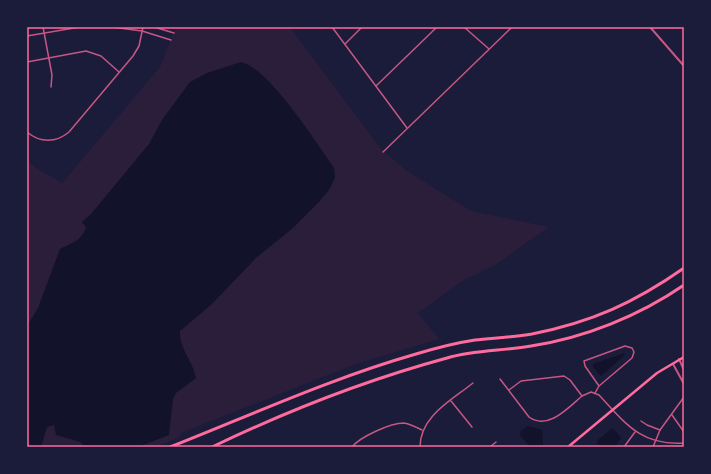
<svg xmlns="http://www.w3.org/2000/svg" width="711" height="474" font-family="Montserrat,sans-serif">
<rect width="100%" height="100%" fill="#1b1b3a"/>
<!-- green -->
<path fill="#2a1e3b" d="M179,27H290L381,149L407,171L471,211L549,227L495,265L464,280L418,313L439,339L353,365L181,433L180,437L155,447H27V160L38,169L62,183L160,67L175,29Z"/>
<!-- water -->
<g fill="#12122b">
<path d="M241,62C268,67 317,144 334,168L335,178L329,190L318,203L293,228L256,258L212,304L180,331C179,349 193,361 196,378L176,393L173,399L169,435L138,447H85L80,442L56,435L54,425L47,427L41,447H27V326L38,308L60,249C73,242 81,242 86,227L82,222L91,214L149,144L162,120L190,82L207,73Z"/>
<path d="M624,353L625,355L601,376L593,367V364Z"/>
<path d="M528,426L542,430L543,447H530L520,435L521,431Z"/>
<path d="M611,429H614L621,438L615,447H602L597,443L598,440Z"/>
</g>
<g fill="none" stroke-linecap="round" stroke-linejoin="round">
<!-- minor -->
<g stroke="#c65784" stroke-width="1.5">
<path d="M43,27L52,75L51,87"/>
<path d="M112,27L142,31L171,40"/>
<path d="M154,27L174,33"/>
<path d="M332,27L407,128"/>
<path d="M464,27L489,49"/>
<path d="M27,28L30,27"/>
<path d="M27,36L80,27"/>
<path d="M345,44L362,27"/>
<path d="M27,62L86,51L101,56L119,72"/>
<path d="M376,86L437,27"/>
<path d="M27,132C40,143 56,143 69,132L133,56L139,46L143,27"/>
<path d="M383,152L512,27"/>
<path d="M500,379L529,417C548,431 569,407 582,396"/>
<path d="M509,390L521,381L564,376L570,380L582,396L591,392L599,395C625,423 641,446 684,443"/>
<path d="M595,393L599,386L632,358L634,352L632,348L625,346L584,361L585,366L599,386"/>
<path d="M451,401L472,427"/>
<path d="M672,415L684,432"/>
<path d="M641,421L647,425L660,430"/>
<path d="M352,447C360,437 390,423 404,423C410,424 416,427 422,430"/>
<path d="M420,447C420,416 452,400 473,383"/>
<path d="M490,447L496,442"/>
<path d="M624,447L635,432"/>
<path d="M653,447L660,430L684,397"/>
</g>
<!-- tertiary -->
<g stroke="#c65784" stroke-width="2">
<path d="M650,27L684,66"/>
<path d="M679,359L684,370"/>
<path d="M673,364L684,384"/>
</g>
<!-- primary -->
<path stroke="#ff6b9d" stroke-width="2.5" d="M568,447L657,373L684,357"/>
<!-- motorway -->
<g stroke="#ff6b9d" stroke-width="3">
<path d="M170,447C251,415 332,378 416,354C436,348 455,343 475,340C494,338 514,337 532,334C592,322 634,303 684,268"/>
<path d="M212,447C287,411 366,380 447,358C474,350 503,351 531,346C584,338 639,316 684,285"/>
</g>
</g>
<!-- border -->
<rect width="711" height="474" fill="none" stroke="#1b1b3a" stroke-width="56"/>
<rect x="28" y="28" width="655" height="418" fill="none" stroke="#ff6b9d" stroke-width="1.5"/>
</svg>
